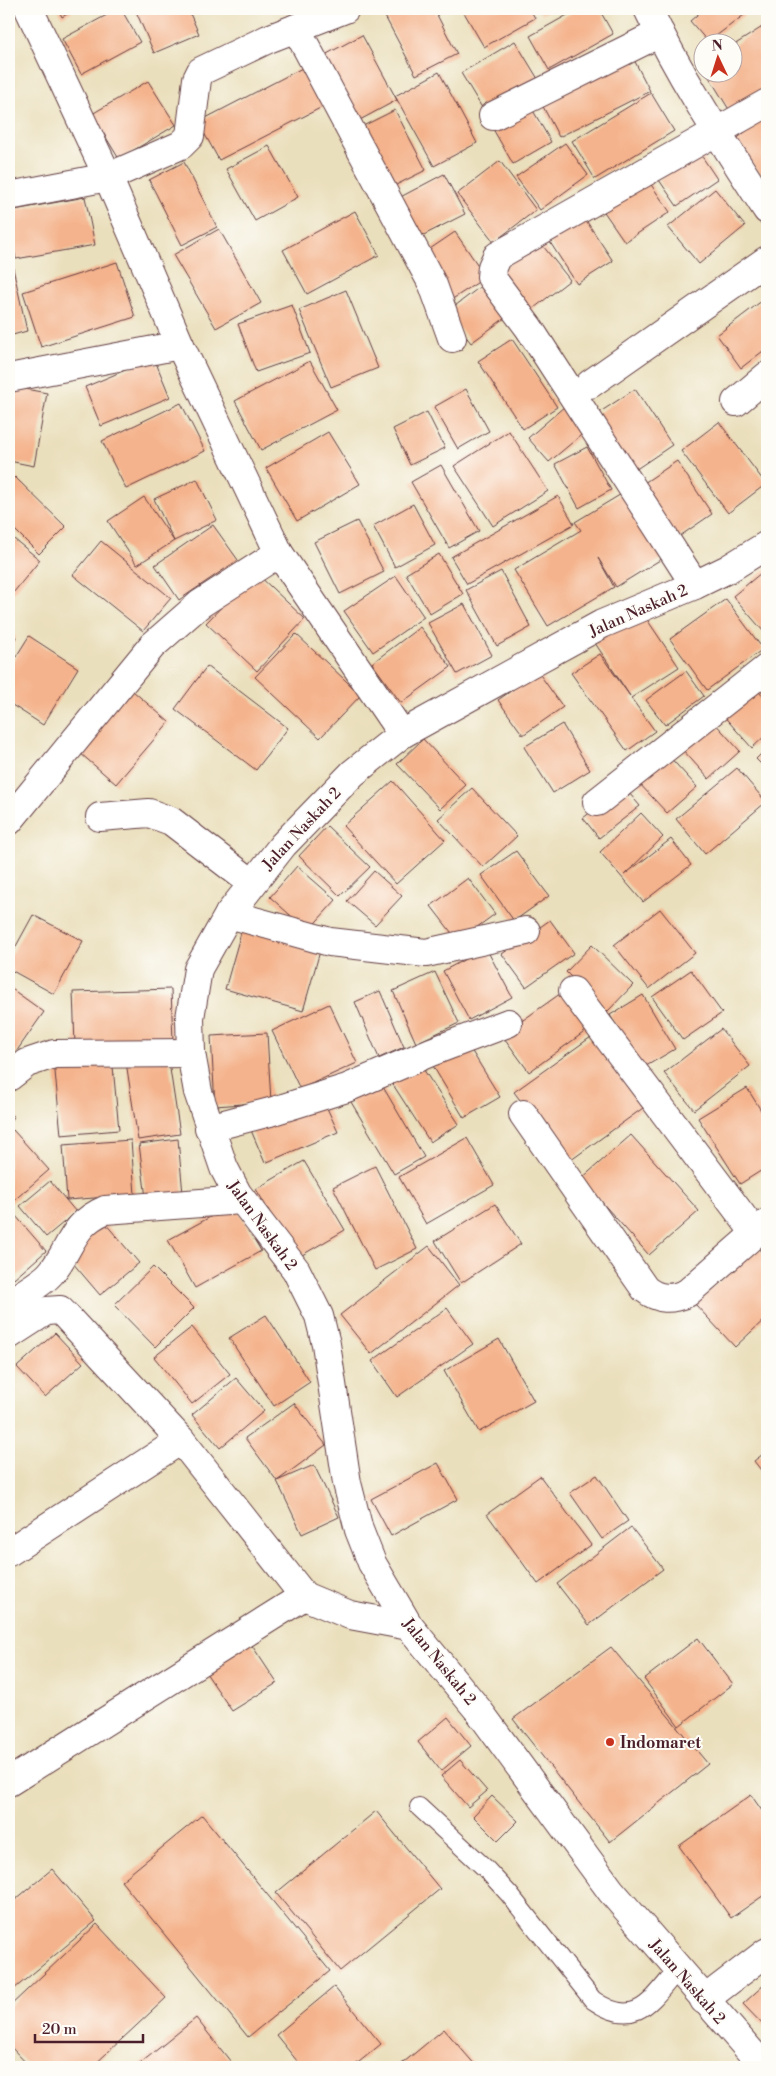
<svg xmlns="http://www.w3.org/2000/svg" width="776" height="2076" font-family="'Libre Bodoni',serif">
<rect width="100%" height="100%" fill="#fdfcf7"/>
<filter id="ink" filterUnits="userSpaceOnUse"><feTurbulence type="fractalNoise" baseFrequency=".02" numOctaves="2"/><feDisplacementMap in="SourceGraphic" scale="10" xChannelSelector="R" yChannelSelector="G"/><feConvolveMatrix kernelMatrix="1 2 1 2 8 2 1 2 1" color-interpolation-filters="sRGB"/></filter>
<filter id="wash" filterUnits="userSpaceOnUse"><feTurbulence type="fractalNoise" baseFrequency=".0096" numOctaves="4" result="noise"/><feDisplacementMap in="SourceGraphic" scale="20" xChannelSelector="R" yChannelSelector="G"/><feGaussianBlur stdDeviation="1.12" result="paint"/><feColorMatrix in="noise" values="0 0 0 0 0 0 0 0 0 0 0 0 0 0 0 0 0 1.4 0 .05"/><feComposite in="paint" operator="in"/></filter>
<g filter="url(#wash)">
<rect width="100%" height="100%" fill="#eadfbc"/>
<g id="blocks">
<!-- building -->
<g fill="#f4b38c">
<path d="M58,9H76L62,17Z"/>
<path d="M118,9H121L140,42L81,74L62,39Z"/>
<path d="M135,9H188L199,34L154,53Z"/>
<path d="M381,9H434L457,54L416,75Z"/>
<path d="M462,9H530L535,18L484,47Z"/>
<path d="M539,9H552L542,14Z"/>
<path d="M578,9H599L613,34L549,70L530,36Z"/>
<path d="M704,9H739L744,15L708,42L690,21Z"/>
<path d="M767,24V95L733,116L706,72H734V45Z"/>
<path d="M362,35L397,100L358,121L323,56Z"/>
<path d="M515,41L538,79L484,111L461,73Z"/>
<path d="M629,50L650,91L559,137L538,97Z"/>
<path d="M308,65L328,104L219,160L198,122Z"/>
<path d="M439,72L477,143L434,166L395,96Z"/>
<path d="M148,81L176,125L119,159L92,114Z"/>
<path d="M651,93L674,131L595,179L572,141Z"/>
<path d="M527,100L551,142L513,164L489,122Z"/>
<path d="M395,110L426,170L386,190L355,130Z"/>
<path d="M767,114V182L734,141Z"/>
<path d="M565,143L588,175L540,210L516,177Z"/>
<path d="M269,146L298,197L255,221L226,169Z"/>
<path d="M699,152L717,179L677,206L659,180Z"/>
<path d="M500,161L536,210L494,242L457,194Z"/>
<path d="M184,162L217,227L182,245L149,180Z"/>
<path d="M444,174L465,214L412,241L391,202Z"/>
<path d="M645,176L670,212L625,242L600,206Z"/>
<path d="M715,189L745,226L699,264L668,227Z"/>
<path d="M85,197L95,245L16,259L9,224V211Z"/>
<path d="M355,211L379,255L307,294L283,250Z"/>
<path d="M581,213L613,261L577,284L546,236Z"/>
<path d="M219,229L261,303L216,328L173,255Z"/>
<path d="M455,232L486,277L451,300L421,255Z"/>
<path d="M539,241L570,280L525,315L494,276Z"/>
<path d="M11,259L27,331L9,336V260Z"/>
<path d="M117,262L135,317L41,347L23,292Z"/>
<path d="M485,283L509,315L471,343L447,312Z"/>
<path d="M346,290L378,368L331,387L299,310Z"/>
<path d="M767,297V348L741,368L717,335Z"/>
<path d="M292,305L310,353L256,372L238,324Z"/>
<path d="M512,339L557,407L523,429L478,361Z"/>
<path d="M154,358L170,397L101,426L85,387Z"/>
<path d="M310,361L337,410L261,450L235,401Z"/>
<path d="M9,386L47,393L34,466L9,461Z"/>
<path d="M466,389L489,431L458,449L434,407Z"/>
<path d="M635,389L672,445L632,472L594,416Z"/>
<path d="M181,403L205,451L126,489L102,441Z"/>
<path d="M565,406L586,431L549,462L528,438Z"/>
<path d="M427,412L445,448L410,465L393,429Z"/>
<path d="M719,422L766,484L728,513L681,451Z"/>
<path d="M509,431L548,491L493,526L454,466Z"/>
<path d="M328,432L360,484L297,521L266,468Z"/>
<path d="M587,447L611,490L579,508L555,464Z"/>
<path d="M677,461L712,514L677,538L641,485Z"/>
<path d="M441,465L479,531L449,548L411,482Z"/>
<path d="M15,477L66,527L39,554L9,524V483Z"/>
<path d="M197,479L217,520L174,541L137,565L108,521L144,497L174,541L154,499Z"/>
<path d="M628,490L668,555L616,587L598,558L614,587L548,626L514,570L581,530L575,522Z"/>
<path d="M558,496L574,524L467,584L451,557Z"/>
<path d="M413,504L435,545L395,567L373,526Z"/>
<path d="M357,521L384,572L340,594L314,542Z"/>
<path d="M213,525L238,560L179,600L155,565Z"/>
<path d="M9,535L40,560L9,598Z"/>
<path d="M101,541L171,598L143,631L73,575Z"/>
<path d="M439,554L463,594L430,614L406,574Z"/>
<path d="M767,568V630L764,632L733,596Z"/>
<path d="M501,571L531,627L497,646L466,590Z"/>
<path d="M255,572L305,619L257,671L206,623Z"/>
<path d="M396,576L424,617L373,652L344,611Z"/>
<path d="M726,599L763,649L707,690L670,639Z"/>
<path d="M464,604L492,655L457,674L428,623Z"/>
<path d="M642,612L679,667L631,698L655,731L627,751L571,673L600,654L630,696L595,643Z"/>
<path d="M420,627L451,667L401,703L372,663Z"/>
<path d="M9,633L16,637L9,651Z"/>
<path d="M296,634L361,695L320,738L255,677Z"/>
<path d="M29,636L78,668L43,725L9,703V668Z"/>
<path d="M207,666L288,728L256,770L175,709Z"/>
<path d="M686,671L704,696L665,725L646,700Z"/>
<path d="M538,672L563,707L523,735L498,700Z"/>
<path d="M767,672V696L756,684Z"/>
<path d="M126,685L169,722L116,784L73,747Z"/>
<path d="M753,685L767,701V734L752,748L721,713Z"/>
<path d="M713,721L740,751L709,779L682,749Z"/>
<path d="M562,724L590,770L553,793L524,747Z"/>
<path d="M423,739L466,785L440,809L397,764Z"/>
<path d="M767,748V770L756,759Z"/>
<path d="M667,754L697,787L667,813L637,781Z"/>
<path d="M737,768L766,802L705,854L676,819Z"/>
<path d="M393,781L445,840L396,884L343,826Z"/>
<path d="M624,787L640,806L599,838L583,818Z"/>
<path d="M472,788L517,836L483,867L438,819Z"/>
<path d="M641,813L663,837L624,875L671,839L691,865L643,902L600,852Z"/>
<path d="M327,826L370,867L340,896L299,856Z"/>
<path d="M516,851L549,896L514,921L481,875Z"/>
<path d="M297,866L336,900L308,931L270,897Z"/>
<path d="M374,871L402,896L375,925L347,901Z"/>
<path d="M468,878L495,914L458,941L431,906Z"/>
<path d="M660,909L695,953L649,989L614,945Z"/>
<path d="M33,915L83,941L54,994L9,969V959Z"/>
<path d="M550,920L574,953L526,987L502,954Z"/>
<path d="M244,922L322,944L303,1011L225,989Z"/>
<path d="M592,945L633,985L607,1012L566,972Z"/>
<path d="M486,948L512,997L469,1020L443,971Z"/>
<path d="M691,970L722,1013L683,1040L652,997Z"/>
<path d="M435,972L459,1023L416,1043L393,991Z"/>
<path d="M9,987L44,1012L9,1062Z"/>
<path d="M171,989L173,1041L75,1045L73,992Z"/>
<path d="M380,991L404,1047L379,1058L355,1002Z"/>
<path d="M564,991L590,1028L529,1072L502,1035Z"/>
<path d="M643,995L675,1049L641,1069L610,1015Z"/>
<path d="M329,1004L357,1063L300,1089L272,1031Z"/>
<path d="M721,1029L750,1066L694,1110L664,1073Z"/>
<path d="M267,1033L271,1102L215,1106L211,1036Z"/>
<path d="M591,1037L643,1108L567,1163L514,1092Z"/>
<path d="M468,1045L500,1097L464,1118L433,1066Z"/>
<path d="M112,1056L119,1130L61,1135L54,1061Z"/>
<path d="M168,1056L180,1134L138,1140L126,1062Z"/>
<path d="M418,1061L459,1124L430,1142L390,1080Z"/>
<path d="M379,1080L424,1157L394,1174L348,1097Z"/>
<path d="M747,1088L767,1120V1167L740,1184L698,1118Z"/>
<path d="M322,1097L338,1132L265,1163L250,1128Z"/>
<path d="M9,1113L14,1117L9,1123Z"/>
<path d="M13,1130L49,1170L11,1203L9,1200V1134Z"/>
<path d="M631,1135L699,1211L649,1255L581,1179Z"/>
<path d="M467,1138L494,1185L426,1224L399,1177Z"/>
<path d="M178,1139L183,1194L146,1198L139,1144Z"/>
<path d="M131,1140L135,1195L67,1200L63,1145Z"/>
<path d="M304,1161L345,1230L297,1258L256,1189Z"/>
<path d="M375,1166L417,1249L375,1270L333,1187Z"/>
<path d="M50,1181L76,1212L46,1237L20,1206Z"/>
<path d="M234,1204L261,1251L195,1288L168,1240Z"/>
<path d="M495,1204L521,1244L461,1283L435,1241Z"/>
<path d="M15,1215L46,1251L14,1279L9,1273V1221Z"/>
<path d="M105,1223L139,1263L100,1295L66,1255Z"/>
<path d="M429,1246L459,1285L371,1354L340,1315Z"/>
<path d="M757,1247L767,1258V1317L735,1347L695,1304Z"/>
<path d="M153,1267L194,1308L155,1347L114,1305Z"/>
<path d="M447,1308L473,1344L397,1397L372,1361Z"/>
<path d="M266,1315L310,1382L274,1406L229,1338Z"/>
<path d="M192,1327L230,1374L192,1404L154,1357Z"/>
<path d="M55,1333L83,1363L45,1397L17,1367Z"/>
<path d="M499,1339L534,1401L479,1432L444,1371Z"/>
<path d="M236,1378L264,1411L220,1448L192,1415Z"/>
<path d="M294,1403L326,1445L277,1481L314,1465L339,1517L302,1534L277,1481L245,1438Z"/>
<path d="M767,1451V1478L754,1461Z"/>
<path d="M438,1463L458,1499L391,1536L371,1499Z"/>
<path d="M597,1475L628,1521L602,1539L570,1493Z"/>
<path d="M540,1476L591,1545L538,1584L487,1514Z"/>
<path d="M631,1527L663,1569L589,1625L557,1584Z"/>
<path d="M698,1638L733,1684L679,1726L644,1679Z"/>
<path d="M249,1641L277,1683L232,1711L204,1670Z"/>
<path d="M611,1647L708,1764L610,1842L513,1719Z"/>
<path d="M448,1717L471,1746L441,1771L418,1742Z"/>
<path d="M460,1760L487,1791L468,1807L441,1776Z"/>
<path d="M751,1795L767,1818V1893L731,1918L679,1846Z"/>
<path d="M492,1796L518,1821L498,1841L473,1816Z"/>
<path d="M376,1811L440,1889L340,1971L276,1893Z"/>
<path d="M202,1815L330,1971L248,2037L121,1881Z"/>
<path d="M52,1869L96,1921L14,1989L9,1983V1905Z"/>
<path d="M97,1924L166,1998L92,2067H30L9,2045V2007Z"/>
<path d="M767,1982V2029L743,2004Z"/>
<path d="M334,1987L381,2044L353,2067H302L276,2035Z"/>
<path d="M196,2018L235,2067H138L137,2066Z"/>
<path d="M444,2029L477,2067H398Z"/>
</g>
</g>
</g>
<g filter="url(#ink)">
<use href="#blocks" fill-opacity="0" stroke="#623c41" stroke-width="1"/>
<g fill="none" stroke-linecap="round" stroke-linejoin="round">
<defs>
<path id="service" d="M419,1807L485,1868L509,1894L593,2000C636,2030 651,2001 678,1969"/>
<g id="minor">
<path d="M29,9L108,177L180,345L279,553L402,734"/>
<path d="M648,9C681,79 725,145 767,210"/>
<path d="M296,28L433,285L452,338"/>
<path d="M493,116L660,33"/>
<path d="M9,196L108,177L181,145L190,136L197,79L201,71L268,39L345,9"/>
<path d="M9,378L180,345"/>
<path d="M590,384L767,260"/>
<path d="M736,402L767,376"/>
<path d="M695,585L529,328L491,277L492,267L497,256L767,103"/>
<path d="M597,802L767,668"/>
<path d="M100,817L149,813L171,821L252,883"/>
<path d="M9,821L152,646L200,604L279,553"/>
<path d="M229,914L330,942L426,953L526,931"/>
<path d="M573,991L755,1233"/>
<path d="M9,1077L27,1063L54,1054L191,1053"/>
<path d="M523,1114L645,1289C659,1300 671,1300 687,1293L767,1223"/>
<path d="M209,1128L270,1112L347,1088L431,1052L508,1023"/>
<path d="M9,1304C21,1294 40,1285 50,1274C72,1249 70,1225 105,1210L242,1200"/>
<path d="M9,1335L46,1311L60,1310L65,1315L181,1440L304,1596"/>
<path d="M9,1552L181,1440"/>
<path d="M9,1782L304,1596L350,1615L409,1626"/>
<path d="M704,2000L767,1952"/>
<path d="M764,2067L611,1891L479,1711L409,1626L372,1563L359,1530L347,1483L326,1344L319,1316L296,1270L237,1193L224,1168L198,1092L191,1053L190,1018L198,969L229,914L283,845L353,773L402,734L602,624L695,585L728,569L767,545"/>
</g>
</defs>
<!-- service casing -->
<use href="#service" stroke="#623c41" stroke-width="20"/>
<!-- minor casing -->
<use href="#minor" stroke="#623c41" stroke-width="30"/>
<!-- service -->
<use href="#service" stroke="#fff" stroke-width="18"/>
<!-- minor -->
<use href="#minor" stroke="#fff" stroke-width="28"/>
</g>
</g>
<!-- markers -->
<circle fill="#c8321e" stroke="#fdfcf7" stroke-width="2" cx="610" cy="1742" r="5"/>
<g text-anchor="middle" stroke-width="4" stroke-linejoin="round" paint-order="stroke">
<!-- street labels -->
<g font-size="16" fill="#4a1f2b" stroke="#fdfcf7">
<text transform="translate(638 610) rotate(-24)" y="6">Jalan Naskah 2</text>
<text transform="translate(301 828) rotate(-47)" y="6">Jalan Naskah 2</text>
<text transform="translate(263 1225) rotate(54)" y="6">Jalan Naskah 2</text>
<text transform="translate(440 1661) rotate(51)" y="6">Jalan Naskah 2</text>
<text transform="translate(688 1981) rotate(49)" y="6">Jalan Naskah 2</text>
</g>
<!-- poi labels -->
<g font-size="16" font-weight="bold" fill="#4a1f2b" stroke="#fdfcf7" text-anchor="start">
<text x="620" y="1748">Indomaret</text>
</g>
</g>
<!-- margin -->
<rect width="776" height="2076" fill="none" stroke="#fdfcf7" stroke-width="30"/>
<!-- north arrow -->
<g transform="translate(718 58) rotate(356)"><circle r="24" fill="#fdfcf7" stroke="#b5a4a5"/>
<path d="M0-4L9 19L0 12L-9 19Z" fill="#c8321e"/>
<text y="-8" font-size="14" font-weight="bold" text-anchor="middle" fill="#4a1f2b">N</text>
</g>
<!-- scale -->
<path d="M35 2034v8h108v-8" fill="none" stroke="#4a1f2b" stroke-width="2.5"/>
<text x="42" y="2034" font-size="15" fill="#4a1f2b" stroke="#fdfcf7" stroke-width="4" paint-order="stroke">20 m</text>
</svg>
